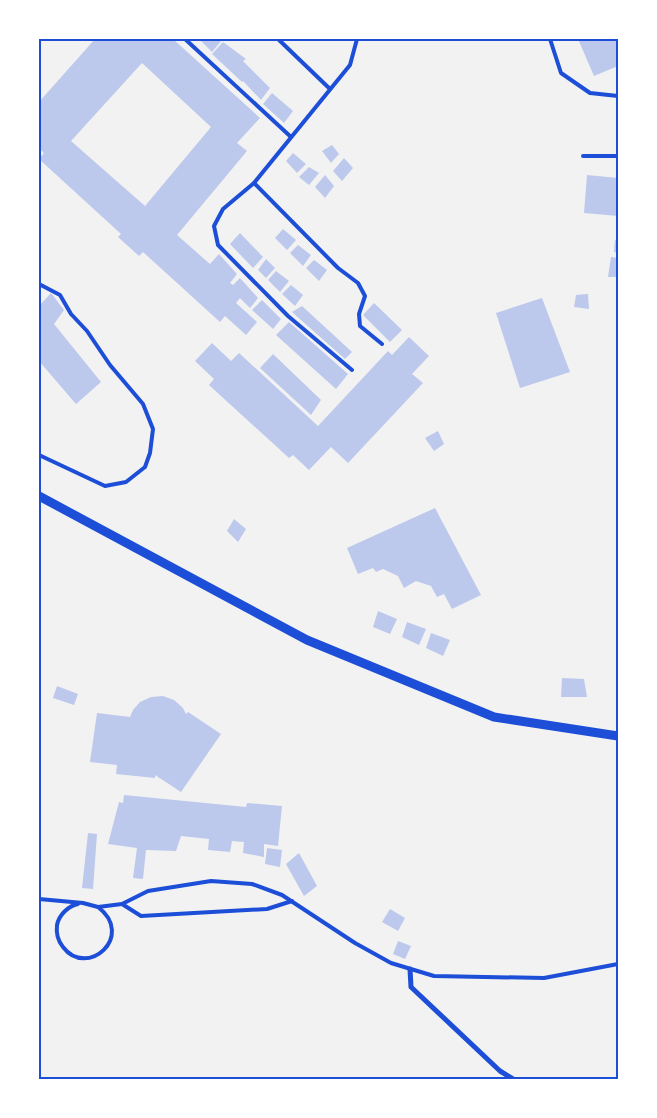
<svg xmlns="http://www.w3.org/2000/svg" width="657" height="1118" font-family="'Archivo Narrow',sans-serif">
<rect width="100%" height="100%" fill="#f2f2f2"/>
<!-- building -->
<g fill="#bdc9ec" fill-rule="evenodd">
<path d="M95,39H173L260,118L237,143L247,151L177,235L210,264L219,254L237,274L230,283L233,285L240,278L258,298L250,308L240,298L236,303L257,322L246,335L225,316L220,322L143,252L139,256L118,237L121,234L39,159L44,153L39,148V102ZM142,63L211,127L145,206L71,141Z"/>
<path d="M199,39H220L222,40L212,52Z"/>
<path d="M578,39H618V66L594,76Z"/>
<path d="M223,42L246,59L243,61L270,88L261,100L243,81L242,82L212,54Z"/>
<path d="M272,93L293,111L284,123L263,104Z"/>
<path d="M332,145L339,154L331,163L322,151Z"/>
<path d="M293,153L306,164L297,173L286,161Z"/>
<path d="M344,158L353,168L342,181L333,171Z"/>
<path d="M309,167L319,173L309,185L299,177Z"/>
<path d="M325,175L334,186L325,198L315,187Z"/>
<path d="M587,175L618,178V216L584,213Z"/>
<path d="M283,229L296,240L287,250L275,238Z"/>
<path d="M240,233L263,257L253,268L230,244Z"/>
<path d="M615,240H618V253L614,252Z"/>
<path d="M298,245L311,255L303,266L290,253Z"/>
<path d="M611,257L618,258V277H608Z"/>
<path d="M266,259L275,268L266,278L258,270Z"/>
<path d="M314,260L327,270L319,281L306,268Z"/>
<path d="M276,271L289,281L280,292L268,280Z"/>
<path d="M291,285L303,295L295,306L282,294Z"/>
<path d="M51,293L64,310L54,324L101,382L76,404L39,361V306Z"/>
<path d="M588,294L589,309L574,307L576,295Z"/>
<path d="M542,298L570,372L520,388L496,313Z"/>
<path d="M262,300L281,319L273,329L252,310Z"/>
<path d="M374,303L402,330L390,342L363,315Z"/>
<path d="M302,306L352,352L345,359L292,312Z"/>
<path d="M289,322L348,374L336,389L276,335Z"/>
<path d="M409,337L429,356L412,374L423,383L348,463L331,447L309,470L293,455L289,458L209,385L214,379L195,361L212,343L231,361L239,353L318,426L388,351L392,355Z"/>
<path d="M273,354L321,400L311,415L260,368Z"/>
<path d="M438,431L444,444L434,451L425,438Z"/>
<path d="M435,508L481,595L452,609L444,594L437,597L431,586L416,581L404,588L398,576L383,569L376,572L373,568L358,574L347,548Z"/>
<path d="M234,519L246,529L238,542L227,531Z"/>
<path d="M378,611L397,619L390,634L373,627Z"/>
<path d="M407,622L426,629L419,645L402,637Z"/>
<path d="M431,633L450,640L443,656L426,648Z"/>
<path d="M562,678L584,679L587,697H561Z"/>
<path d="M57,686L78,694L74,705L53,698Z"/>
<path d="M163,696L174,700L183,708L186,714L188,712L221,734L181,792L155,775V778L116,774L117,765L90,762L97,713L130,717L133,710L140,702L151,697Z"/>
<path d="M124,795L246,807L247,803L282,806L278,846L264,844V857L243,853L244,842L232,841L230,852L208,850L209,839L181,836L176,851L146,850L143,879L133,878L137,848L108,844L119,802L123,803Z"/>
<path d="M88,833L97,834L93,889L82,888Z"/>
<path d="M267,848L282,850L280,867L265,864Z"/>
<path d="M299,853L317,886L304,896L286,864Z"/>
<path d="M390,909L405,918L398,931L382,922Z"/>
<path d="M398,941L411,946L405,959L393,954Z"/>
</g>
<g fill="none" stroke-linecap="round" stroke-linejoin="round">
<!-- service -->
<g stroke="#1d4ed8" stroke-width="4">
<path d="M185,39L291,137"/>
<path d="M278,39L330,89"/>
<path d="M550,39L561,73L590,93L618,96"/>
<path d="M583,156H618"/>
<path d="M254,183L338,268L358,283L365,296L359,314L360,326L382,344"/>
<path d="M39,284L60,295L71,314L87,331L110,365L143,404L153,429L150,453L145,467L126,482L105,486L39,455"/>
<path d="M352,370L288,316L218,245L214,226L223,209L254,183L350,65L357,39"/>
<path d="M39,899L83,903L98,907L122,904L148,891L211,881L252,884L282,895L355,943L391,963L434,976L544,978L618,964"/>
<path d="M78,904C68,906 59,915 57,925C56,933 58,941 63,947C87,979 136,936 98,907"/>
<path d="M122,904L141,916L267,909L292,901"/>
</g>
<!-- minor -->
<path stroke="#1d4ed8" stroke-width="5" d="M410,969L411,987L500,1071L513,1079"/>
<!-- tertiary -->
<path stroke="#1d4ed8" stroke-width="9" d="M39,496L307,640L494,717L618,736"/>
</g>
<!-- border -->
<rect width="657" height="1118" fill="none" stroke="#ffffff" stroke-width="80"/>
<rect x="40" y="40" width="577" height="1038" fill="none" stroke="#1d4ed8" stroke-width="2"/>
</svg>
